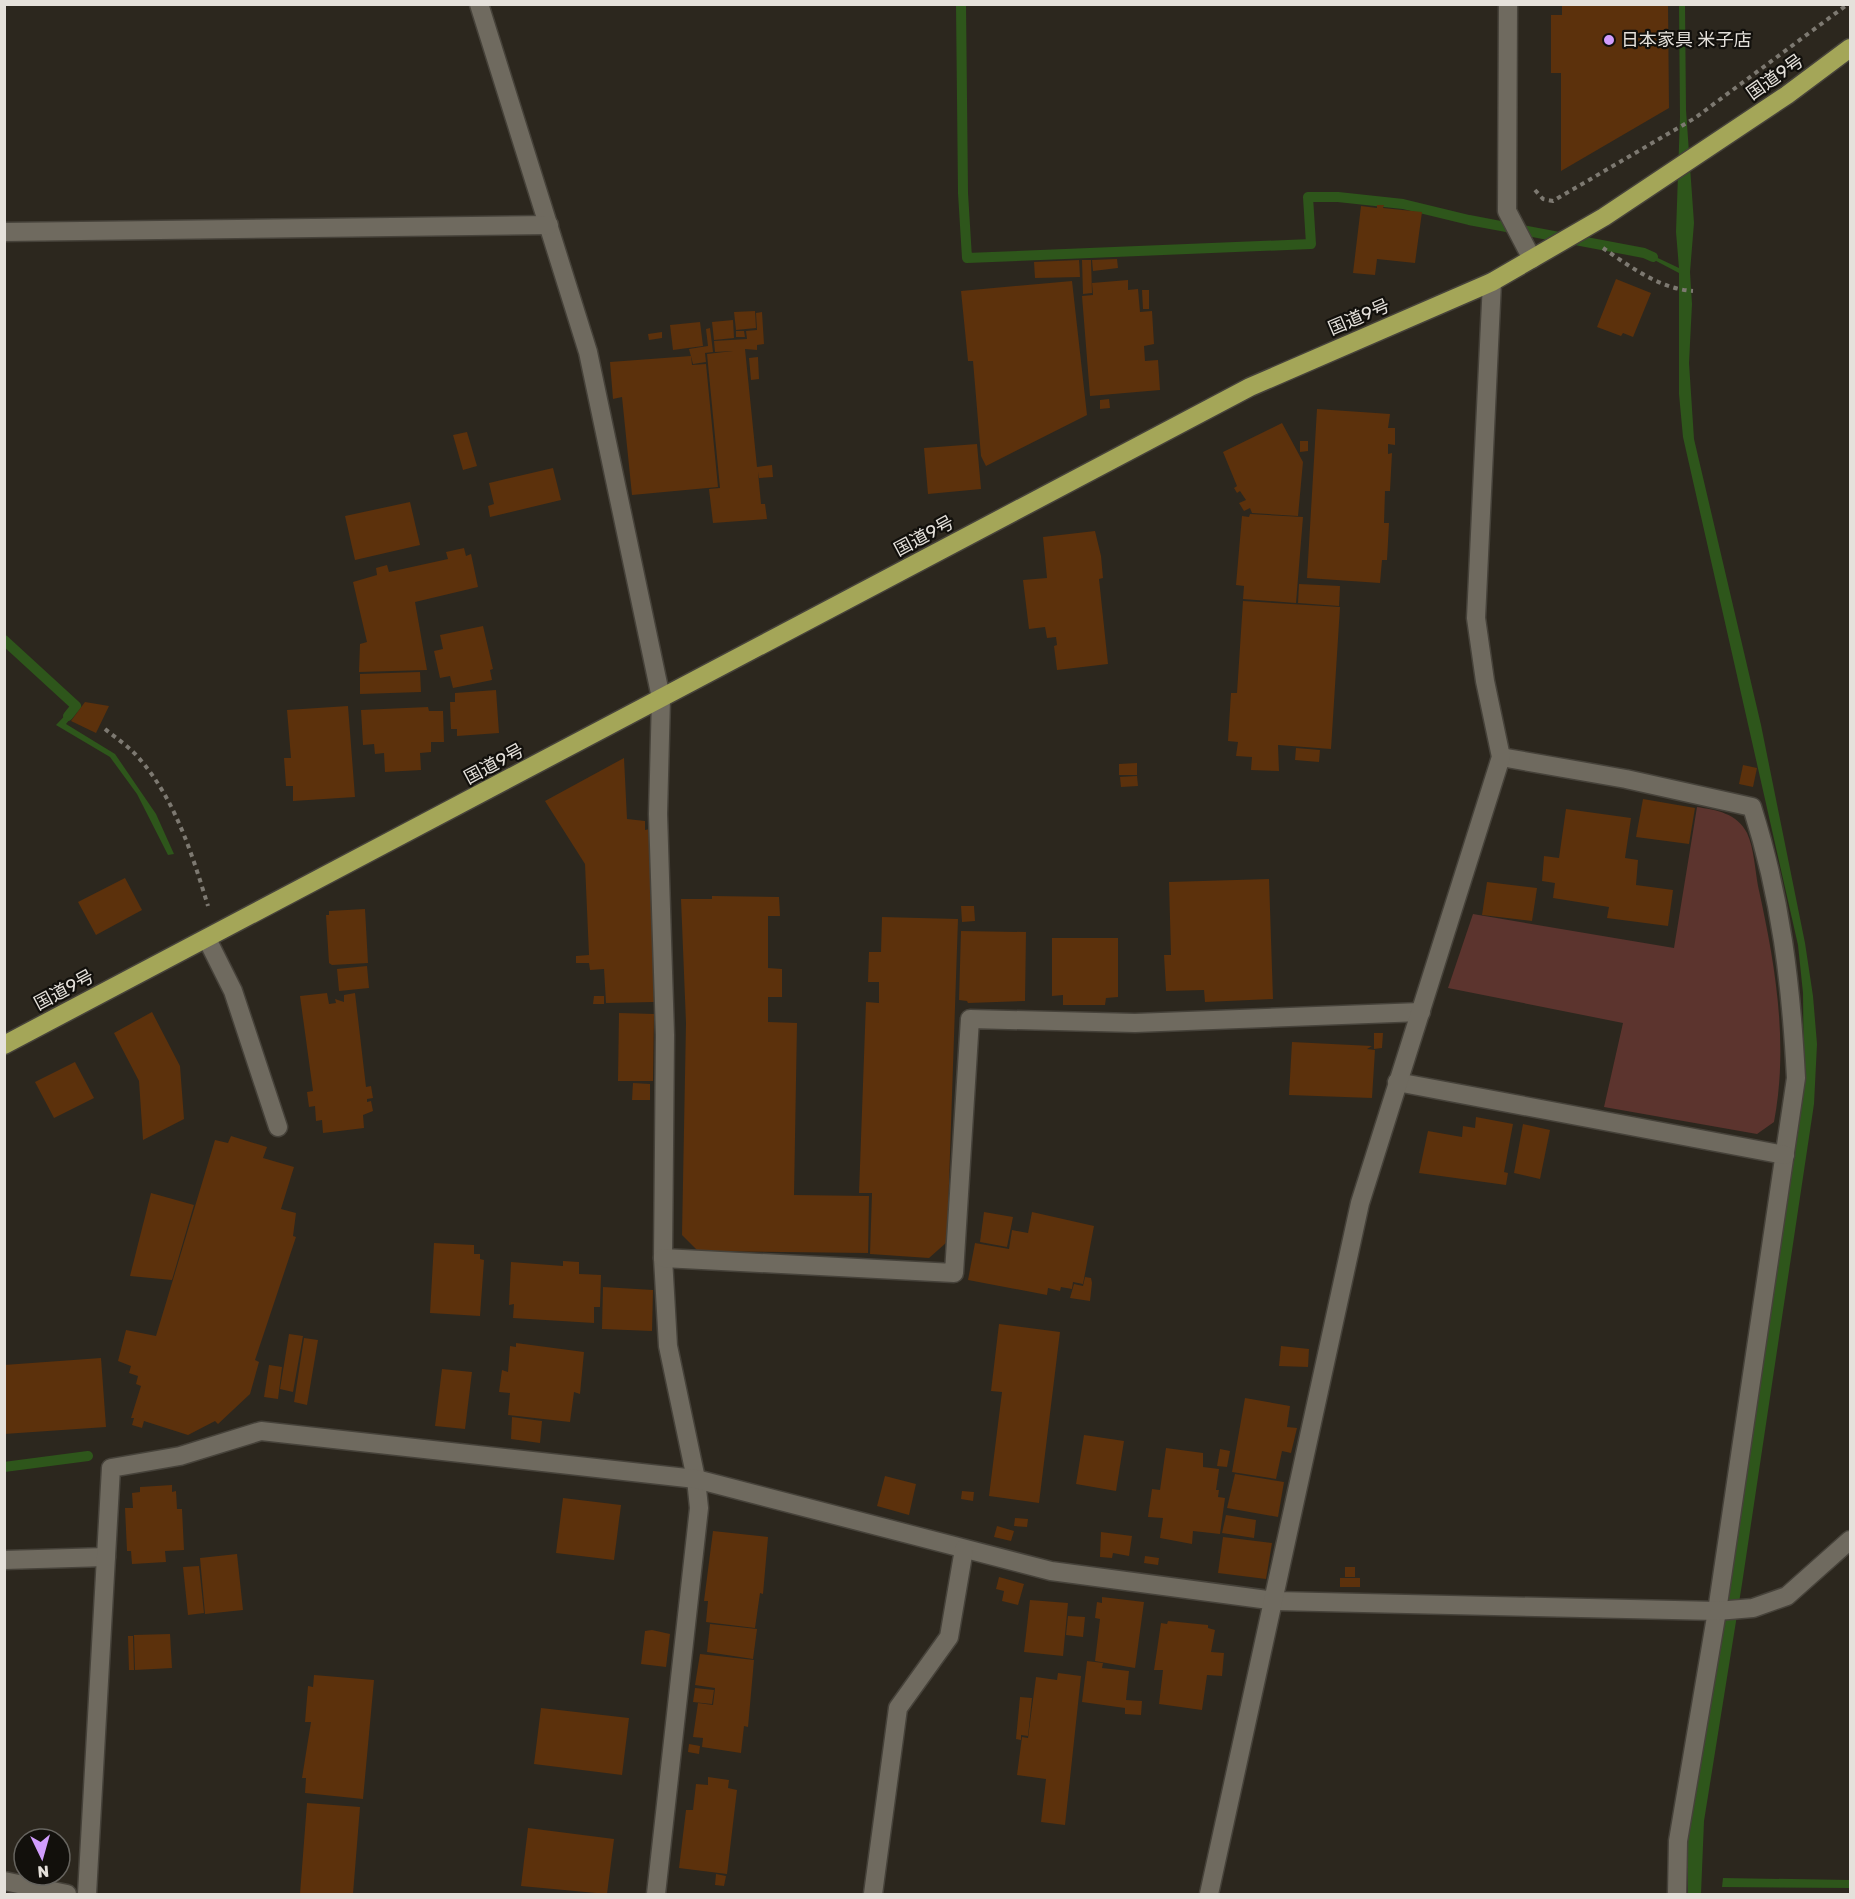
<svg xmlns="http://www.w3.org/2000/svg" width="1855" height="1899" font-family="Rubik,'Noto Sans JP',sans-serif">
<rect width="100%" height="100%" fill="#2c271e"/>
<!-- green -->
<path fill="#5c342e" d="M1697,807C1716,810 1737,813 1747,833C1754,848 1755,870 1758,886C1775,963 1789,1043 1774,1122L1757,1134L1604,1107L1623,1023L1448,988L1473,914L1674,948Z"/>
<!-- water -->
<g fill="#2e561b">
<path d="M1679,5H1685L1686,110L1694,223L1690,272L1692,304L1689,363L1694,439L1761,725L1805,943L1813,996L1817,1044L1814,1104L1742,1584L1704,1821L1701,1894H1688V1823L1804,1090L1803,993L1798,945L1683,437L1679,394V273L1641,253L1643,251L1679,268L1676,232L1680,117Z"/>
<path d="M77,703L80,706L66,724L115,754L156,814L174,854L168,855L137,794L110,757L56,725Z"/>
<path d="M1723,1878L1850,1880V1888L1722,1887Z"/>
</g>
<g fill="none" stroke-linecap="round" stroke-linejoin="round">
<!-- stream -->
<g stroke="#2e561b" stroke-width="10">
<path d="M961,4L963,193L967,258L1311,244L1308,197H1338L1403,204L1469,220L1644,253L1653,257"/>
<path d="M4,640L76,706L68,716"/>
<path d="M4,1467L88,1456"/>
</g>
</g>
<!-- building -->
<g fill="#5c310c">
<path d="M1562,4H1668L1669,108L1561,171V73H1551V15H1562Z"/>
<path d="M1377,205H1384L1383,208L1422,212L1415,263L1377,259L1375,275L1353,273L1361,206L1377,208Z"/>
<path d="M1117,259L1118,268L1093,271L1092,260Z"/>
<path d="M1079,260L1080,277L1035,278L1034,262Z"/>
<path d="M1082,260H1091L1092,293L1083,294Z"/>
<path d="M1616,279L1651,293L1633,337L1623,333L1621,336L1597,327Z"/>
<path d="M1128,280V290L1138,289L1140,312L1152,311L1154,344L1144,346L1145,361L1158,360L1160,390L1090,396L1082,296L1093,295L1092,283Z"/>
<path d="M1072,281L1087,415L986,466L981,456L973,361H968L961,291Z"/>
<path d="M1142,290H1149V309H1143Z"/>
<path d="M755,311L756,328L736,330L734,312Z"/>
<path d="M762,312L764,344L757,345V350L745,349L757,467L772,465L773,477L759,478L758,472L761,504H765L767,519L713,523L709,489L720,488L707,354L733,351L715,352L714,341L747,339L746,331L757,330L756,313Z"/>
<path d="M733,320L734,338L714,340L712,322Z"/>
<path d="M700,322L703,346L673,350L670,325Z"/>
<path d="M710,328L713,352L705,353L706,362L693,364L689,349L708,346L706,329Z"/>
<path d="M736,331H744L745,337H736Z"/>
<path d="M662,332V338L649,340L648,334Z"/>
<path d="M691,356L692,365L706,364L718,487L632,495L622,397L613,399L610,362Z"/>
<path d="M758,357L759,379L751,380L749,358Z"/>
<path d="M1109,399L1110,408L1100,409V400Z"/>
<path d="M1317,409L1390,414L1388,428H1395V445L1388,444V454L1392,453L1390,491H1385L1384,523H1389L1387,560H1382L1380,583L1307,578Z"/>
<path d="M1282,423L1303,462L1298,516L1252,513L1250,508L1244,511L1239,503L1246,500L1240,491L1237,493L1234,488L1237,486L1223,452Z"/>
<path d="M467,432L477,466L463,470L453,435Z"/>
<path d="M1300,441H1308V451L1300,452Z"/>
<path d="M977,444L981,489L928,494L924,448Z"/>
<path d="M553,468L561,500L490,517L488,506L494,504L489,483Z"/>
<path d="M410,502L420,545L355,560L345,516Z"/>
<path d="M1250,514L1303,517L1296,603L1243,599L1244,586L1236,585L1242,516L1249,517Z"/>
<path d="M1095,531L1101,556L1103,578L1099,579L1108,664L1057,670L1054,646L1057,645L1056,637L1047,638L1045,627L1029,629L1023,580L1047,578L1043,537Z"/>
<path d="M464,548L466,556L471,554L478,587L415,602L427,670L359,672L360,644L367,642L353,582L377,575L376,568L387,565L389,572L448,559L446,552Z"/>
<path d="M1299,584L1340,586L1339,606L1298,603Z"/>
<path d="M1243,601L1340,607L1331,749L1278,745L1279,771L1251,770L1252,757L1236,756L1238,742L1228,741L1231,693H1237Z"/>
<path d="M483,626L493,669L490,670L492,680L453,688L450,676L440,678L434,651L443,649L440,635Z"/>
<path d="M420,672L421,692L360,694V674Z"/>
<path d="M496,690L499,733L457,736V729H451L450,702H455V693Z"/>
<path d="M85,702L109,706L96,733L71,721Z"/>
<path d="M348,706L355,797L293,801V786H286L284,758H291L287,710Z"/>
<path d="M428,707L429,711H443L444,742H431V752L420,753L421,770L385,772L384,753L375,754L374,744L363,745L361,710Z"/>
<path d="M1296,748L1320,750L1319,762L1295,760Z"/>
<path d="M624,758L627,819L645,821V830L650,829L656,965L653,966L654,1002L606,1003L604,969L590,970L589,963H576V956L589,955L585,864L545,801Z"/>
<path d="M1137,763V775H1119V764Z"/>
<path d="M1743,765L1757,768L1753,787L1739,784Z"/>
<path d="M1137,776L1138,786L1121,787L1120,777Z"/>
<path d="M1643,799L1695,808L1689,844L1636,837Z"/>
<path d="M1566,809L1631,818L1625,858L1638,860L1636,885L1673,890L1668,926L1607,918L1609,907L1553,898L1555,883L1542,881L1544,856L1559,858Z"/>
<path d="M125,878L142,910L96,935L78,902Z"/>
<path d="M1269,879L1273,999L1205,1002L1204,990L1166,991L1164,955H1171L1169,882Z"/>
<path d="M1487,882L1537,888L1532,921L1482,915Z"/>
<path d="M712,896L779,897L780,916H768V968L782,969V997H768V1022L797,1023L794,1195L869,1196L868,1253L698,1251L682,1235L686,1023L681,899H712Z"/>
<path d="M961,906H974L975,921L962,922Z"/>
<path d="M365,909L368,963L332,965L329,963L326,915H329V911Z"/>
<path d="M882,917L958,919L947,1242L929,1258L870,1254L872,1193H859L866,1002L879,1003V982H868L869,952H881Z"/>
<path d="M961,931L1026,932L1025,1001L968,1003L967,1001L959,1000Z"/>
<path d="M1052,938H1118V997L1106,998L1105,1005H1063V995L1052,996Z"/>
<path d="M367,966L369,988L339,991L337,969Z"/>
<path d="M327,993L329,1004L336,1003L335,999L344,1002V995L355,993L366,1087L371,1086L373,1098L367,1099V1102L371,1101L373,1111L363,1115L364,1128L323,1133L322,1120L316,1121L315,1106L309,1107L307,1092L313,1091L300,996Z"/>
<path d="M594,996H604V1004H593Z"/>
<path d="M152,1012L180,1066L184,1119L143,1140L139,1081L114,1033Z"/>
<path d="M619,1013L654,1014L653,1081H618Z"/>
<path d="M1374,1033H1383L1382,1048L1374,1049Z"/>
<path d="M1292,1042L1372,1046L1367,1049L1375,1050L1372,1098L1289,1095Z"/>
<path d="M75,1062L94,1098L54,1118L35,1082Z"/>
<path d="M633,1083L650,1084V1100H632Z"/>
<path d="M1476,1117L1513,1124L1504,1172L1508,1173L1506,1185L1419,1173L1428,1131L1462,1137L1463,1126L1475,1128Z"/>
<path d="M1523,1124L1550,1130L1540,1179L1514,1173Z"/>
<path d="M231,1136L267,1147L263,1158L294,1167L281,1209L296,1213L293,1236L296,1237L255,1360L259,1362L250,1394L218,1424L215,1421L188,1435L144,1421L142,1428L132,1425L134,1418H131L141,1386L136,1384L138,1376L129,1373L131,1366L118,1361L126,1330L156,1336L215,1140L228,1143Z"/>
<path d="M151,1193L194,1205L172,1280L130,1276Z"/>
<path d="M984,1212L1013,1217L1007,1247L980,1242Z"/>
<path d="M1032,1212L1094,1226L1083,1284L1073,1282L1072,1289L1061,1287L1060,1291L1048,1288L1047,1295L968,1280L975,1243L1009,1249L1012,1230L1028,1233Z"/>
<path d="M434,1243L474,1245V1254H480V1259L484,1260L480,1316L430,1313Z"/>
<path d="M563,1261L579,1262V1274L601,1275L600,1307H594V1323L513,1318L514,1304L509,1305L511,1262L563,1266Z"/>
<path d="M1085,1277L1091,1278L1092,1283L1090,1301L1070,1298L1074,1284L1083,1286Z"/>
<path d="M603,1287L653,1290L652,1331L602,1329Z"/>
<path d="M999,1324L1060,1332L1039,1503L989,1496L1002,1392L991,1391Z"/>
<path d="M289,1334L303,1336L293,1392L280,1389Z"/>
<path d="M304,1338L318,1340L307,1405L294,1402Z"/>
<path d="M516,1343L584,1352L580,1394L574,1392L570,1422L508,1415L510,1393L499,1392L502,1370L508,1372L510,1346L516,1347Z"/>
<path d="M1281,1346L1309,1349L1308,1367L1279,1366Z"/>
<path d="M101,1358L106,1427L4,1434V1365Z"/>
<path d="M269,1365L282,1367L278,1399L264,1397Z"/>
<path d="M442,1369L472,1372L465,1429L435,1426Z"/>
<path d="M1245,1398L1290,1406L1287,1427L1297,1428L1291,1453L1282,1451L1276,1479L1232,1472Z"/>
<path d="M512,1417L542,1421L540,1443L511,1439Z"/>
<path d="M1084,1435L1124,1441L1116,1491L1076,1484Z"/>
<path d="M1166,1448L1203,1453V1467L1219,1469L1216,1490H1219L1218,1497L1225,1498L1220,1534L1193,1531L1192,1544L1160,1538L1163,1518L1148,1517L1152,1489L1160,1490Z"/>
<path d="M1220,1449L1230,1451L1227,1467L1217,1466Z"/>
<path d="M1235,1474L1284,1482L1278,1517L1227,1508Z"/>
<path d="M885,1476L916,1484L909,1515L877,1506Z"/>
<path d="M172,1485V1492L176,1491L177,1509H182L184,1550L165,1551L166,1562L132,1564L131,1551H127L125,1508H133L132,1493L140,1492V1487Z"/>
<path d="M962,1491L974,1492L973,1501L961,1499Z"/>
<path d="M563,1498L621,1505L614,1560L556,1553Z"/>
<path d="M1226,1515L1256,1520L1254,1538L1222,1533Z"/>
<path d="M1015,1518L1028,1519L1027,1527L1014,1526Z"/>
<path d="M997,1526L1014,1531L1011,1541L994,1537Z"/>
<path d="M713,1531L768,1537L763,1594L760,1593L755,1628L706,1622L708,1601H704Z"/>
<path d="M1101,1532L1132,1536L1129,1556L1113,1553L1112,1558L1100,1557Z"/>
<path d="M1223,1537L1272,1543L1266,1579L1218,1573Z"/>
<path d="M237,1554L243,1610L205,1614L200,1558Z"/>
<path d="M1145,1556L1159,1558L1158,1565L1144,1563Z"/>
<path d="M199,1566L204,1613L188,1615L183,1567Z"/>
<rect x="1345" y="1567" width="10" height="10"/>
<path d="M999,1577L1024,1584L1018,1605L1002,1601L1004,1591L996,1589Z"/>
<rect x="1340" y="1578" width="20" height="9"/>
<path d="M1102,1597L1144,1602L1135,1668L1095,1661L1100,1619L1095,1618L1097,1602L1102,1603Z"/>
<path d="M1030,1600L1068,1603L1063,1656L1024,1652Z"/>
<path d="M1068,1616L1085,1617L1083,1637L1066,1635Z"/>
<path d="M1168,1621L1208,1625V1628L1215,1630L1211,1652L1224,1653L1222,1676L1207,1675L1202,1710L1159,1704L1163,1670H1154L1161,1623L1167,1624Z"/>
<path d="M710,1624L757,1629L753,1659L707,1652Z"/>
<path d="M652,1630L670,1634L666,1667L641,1664L645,1631Z"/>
<path d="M170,1634L172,1668L135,1670L134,1635Z"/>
<path d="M128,1636H133L134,1670H129Z"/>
<path d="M700,1654L754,1660L748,1727L744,1726L741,1753L702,1747L703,1738L693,1737L698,1703L713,1705L715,1688L695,1685Z"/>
<path d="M1087,1661L1103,1663L1102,1668L1129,1671L1126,1700L1142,1701L1141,1715L1125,1714V1708L1082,1702Z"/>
<path d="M1058,1673L1081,1676L1065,1825L1041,1822L1046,1779L1017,1775L1022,1737L1028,1738L1036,1677L1057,1680Z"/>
<path d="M314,1675L374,1680L363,1799L305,1793L306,1778H302L311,1722H305L308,1686L313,1687Z"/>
<path d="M695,1688L714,1690L712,1704L693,1702Z"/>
<path d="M1020,1697L1032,1698L1028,1736L1021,1735V1740L1016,1739Z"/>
<path d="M541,1708L629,1718L622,1775L534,1764Z"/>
<path d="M689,1744L700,1746L699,1754L688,1752Z"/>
<path d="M708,1777L729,1780L728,1788L737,1790L727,1874L679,1868L686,1810H693L696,1784L708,1785Z"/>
<path d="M307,1803L360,1807L353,1894H300Z"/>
<path d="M528,1828L614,1839L607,1894L521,1886Z"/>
<path d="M716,1874L726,1876L724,1886L715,1885Z"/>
</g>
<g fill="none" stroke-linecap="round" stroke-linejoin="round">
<defs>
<g id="minor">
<path d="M479,4L588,352L661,698L658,814L665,1035L663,1258L668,1346L696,1479L699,1508L656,1894"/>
<path d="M1508,4L1507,211L1532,259"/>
<path d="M4,232L549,225"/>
<path d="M1501,757L1626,779L1752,807C1781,898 1791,983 1796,1078L1717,1611L1678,1841L1677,1894"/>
<path d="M207,939L233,991L278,1127"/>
<path d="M1397,1082L1785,1155"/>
<path d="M663,1258L954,1273L970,1019L1135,1023L1421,1012"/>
<path d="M4,1560L106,1557"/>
<path d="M4,1881L67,1894"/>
<path d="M87,1894L111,1468L180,1456L261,1431L696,1479L1051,1571L1276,1601L1717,1611L1753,1608L1787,1596L1850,1540"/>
<path d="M873,1894L898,1708L949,1637L964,1549"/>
<path d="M1209,1894L1360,1203L1501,757L1485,681L1476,618L1492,282"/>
</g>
<path id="highway" d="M4,1045L1250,387L1492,282L1604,217L1787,95L1850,48"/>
</defs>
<!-- minor casing -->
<use href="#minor" stroke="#46423a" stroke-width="21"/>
<!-- highway casing -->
<use href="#highway" stroke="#46423a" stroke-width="21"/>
<!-- path -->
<g stroke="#7d7971" stroke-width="4" stroke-dasharray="4.5 4.5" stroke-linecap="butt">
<path d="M1535,190L1543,199L1553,201L1695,118L1848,4"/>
<path d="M1603,248C1629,266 1660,289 1693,291"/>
<path d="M105,729C116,738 128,746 137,756C175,798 192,854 208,906"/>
</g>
<!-- minor -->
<use href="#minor" stroke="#6f6a5f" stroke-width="18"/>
<!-- highway -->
<use href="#highway" stroke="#a4a658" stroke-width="18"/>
</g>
<!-- markers -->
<circle fill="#d19dfe" stroke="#12100c" stroke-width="2" cx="1609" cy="40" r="6"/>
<g text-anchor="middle" stroke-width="4.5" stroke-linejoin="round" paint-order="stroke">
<!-- poi labels -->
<g font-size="18" fill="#e5e1db" stroke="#12100c" text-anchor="start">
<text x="1621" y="46">日本家具 米子店</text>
</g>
<!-- street labels -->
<g font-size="18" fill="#e5e1db" stroke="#12100c">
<text transform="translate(1775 77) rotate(-35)" y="6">国道9号</text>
<text transform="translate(1359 317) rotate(-23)" y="6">国道9号</text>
<text transform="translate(924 536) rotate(-28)" y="6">国道9号</text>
<text transform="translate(494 764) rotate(-28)" y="6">国道9号</text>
<text transform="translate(64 990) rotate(-28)" y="6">国道9号</text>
</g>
</g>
<!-- border -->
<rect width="1855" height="1899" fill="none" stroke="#e5e1db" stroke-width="12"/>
<!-- north arrow -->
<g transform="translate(42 1857) rotate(175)"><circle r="28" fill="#12100c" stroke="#66645f" stroke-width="1.5"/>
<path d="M0-4.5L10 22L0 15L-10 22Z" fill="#d19dfe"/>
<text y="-9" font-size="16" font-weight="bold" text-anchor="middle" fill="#e5e1db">N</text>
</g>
</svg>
